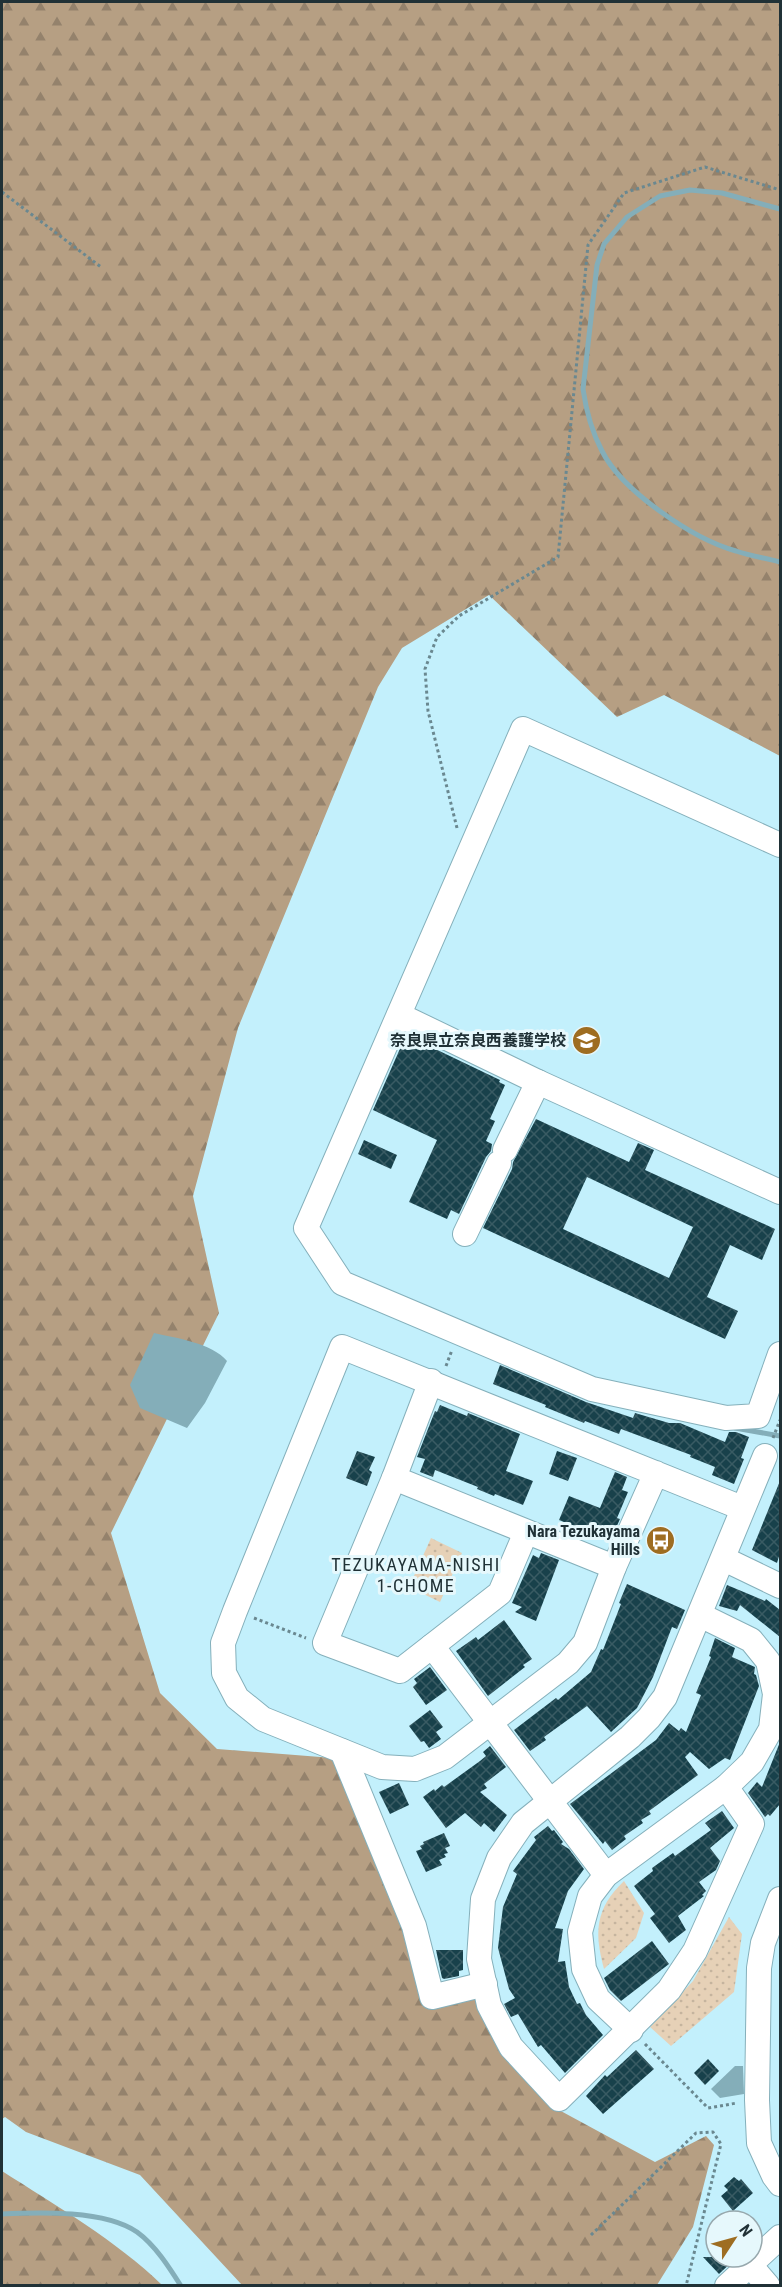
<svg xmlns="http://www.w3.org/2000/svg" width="782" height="2287" font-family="'Roboto Condensed','Noto Sans JP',sans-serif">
<defs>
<pattern id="grass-dots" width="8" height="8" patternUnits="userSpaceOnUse" patternTransform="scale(1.5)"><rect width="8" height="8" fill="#e6d1b7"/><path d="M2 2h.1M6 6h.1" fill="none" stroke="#c5b49e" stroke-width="1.8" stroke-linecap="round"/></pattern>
<pattern id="forest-firs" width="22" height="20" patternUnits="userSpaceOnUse" patternTransform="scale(1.5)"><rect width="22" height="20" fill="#b69f83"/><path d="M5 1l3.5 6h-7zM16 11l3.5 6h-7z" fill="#94826c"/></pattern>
<pattern id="building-cross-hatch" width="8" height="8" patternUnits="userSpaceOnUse" patternTransform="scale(1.5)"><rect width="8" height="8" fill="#18414b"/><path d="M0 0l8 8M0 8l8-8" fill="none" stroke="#395b63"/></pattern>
</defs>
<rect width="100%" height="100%" fill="#c3f0fc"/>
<!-- grass -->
<g fill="url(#grass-dots)">
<path d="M431,1538L462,1553L440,1602L409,1587Z"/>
<path d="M624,1881L644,1913L636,1938L604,1969C594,1932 595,1909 624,1881Z"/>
<path d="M729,1917L742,1934L734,1992L671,2046L650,2027L693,1981Z"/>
</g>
<!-- forest -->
<g fill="url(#forest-firs)">
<path d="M2,2H780V756L664,695L617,717L489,595L402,648L378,687L238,1028L193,1196L219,1313L111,1533L160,1693L217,1749L333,1758L407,1924L427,2004L478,1992L559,2110L655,2162L706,2136L714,2145L693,2227L657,2285H242L140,2175L26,2132L5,2117L2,2119Z"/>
<path d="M2,2171C55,2205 117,2241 162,2285H2Z"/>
</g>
<!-- water -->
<g fill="#84aeb9">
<path d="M154,1333C176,1338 212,1343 227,1361L205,1403L187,1428L140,1408L130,1385Z"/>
<path d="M735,2066H743L744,2094L720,2098L711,2089Z"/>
</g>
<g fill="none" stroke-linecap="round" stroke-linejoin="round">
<!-- stream -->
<g stroke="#84aeb9" stroke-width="5">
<path d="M780,209L722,193L690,190L660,196L627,217L604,244L597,265L583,389C586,410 592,432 602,451C622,491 693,539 736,551C750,556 766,558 780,562"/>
<path d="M735,1428L780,1436"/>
<path d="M2,2214C40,2212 105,2210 137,2232C155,2245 169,2267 181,2286"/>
</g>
</g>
<!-- building -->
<g fill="url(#building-cross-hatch)" fill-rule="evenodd">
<path d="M406,1035L500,1080L499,1082L505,1085L490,1119L495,1121L486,1141L492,1144L491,1151L486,1157L459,1214L451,1210L447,1219L409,1202L437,1140L373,1110Z"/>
<path d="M536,1119L629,1162L638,1143L654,1150L645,1170L775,1229L762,1260L730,1245L707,1297L738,1311L725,1339L483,1228L512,1169L513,1162ZM587,1177L693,1227L669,1278L563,1229Z"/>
<path d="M364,1140L397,1155L391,1169L358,1154Z"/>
<path d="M500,1365L586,1402L633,1418L635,1413L669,1423H680L725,1442L729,1432H736L749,1437L741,1458L744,1459L734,1484L712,1475L715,1467L690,1457L691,1455L621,1429L619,1434L585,1421L584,1423L545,1407L546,1405L493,1384Z"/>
<path d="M440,1405L467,1416L468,1413L520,1434L506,1471L533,1481L523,1505L495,1494L494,1496L477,1489L478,1487L435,1470L433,1477L420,1472L425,1459L417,1457L435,1411L437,1412Z"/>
<path d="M357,1451L375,1457L369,1470L372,1472L367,1486L346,1478Z"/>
<path d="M557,1451L577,1458L568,1481L549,1474Z"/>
<path d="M615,1472L627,1477L622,1490L628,1492L617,1518L620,1519L611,1539L606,1537L605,1539L559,1520L569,1496L600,1508Z"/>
<path d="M780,1481V1553L777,1563L752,1550Z"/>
<path d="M541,1553L559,1560L536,1621L515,1612L522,1607L512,1603L533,1555L539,1558Z"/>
<path d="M627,1584L685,1610L677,1629L672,1627L653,1677L637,1708L611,1732L587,1706L544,1737L546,1740L530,1751L514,1730L556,1698L558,1700L591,1672L601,1649L603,1650L621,1604L619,1603Z"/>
<path d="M727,1585L765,1601L766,1599L780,1610V1637L740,1605L737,1611L719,1606Z"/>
<path d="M504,1620L532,1659L523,1665L525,1667L488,1696L456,1651L476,1637L478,1640Z"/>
<path d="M715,1638L735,1648L732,1657L755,1667L754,1674L756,1675L759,1686L730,1760L725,1758L709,1769L690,1752L685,1757L698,1775L649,1811L651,1814L641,1820L643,1823L624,1836L626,1839L612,1850L605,1841L603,1844L570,1804L656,1740L669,1723L679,1731L681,1728L686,1732L701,1695L696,1693L711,1657L709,1656Z"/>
<path d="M430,1667L447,1690L426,1705L413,1687L417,1683L414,1679Z"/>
<path d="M430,1710L443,1727L436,1732L441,1739L429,1748L424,1741L421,1742L409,1726Z"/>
<path d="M780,1742V1804L770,1816L768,1814L765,1817L748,1793L757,1782L762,1787Z"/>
<path d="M490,1746L506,1767L484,1784L487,1788L480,1792L507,1815L494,1832L484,1823L481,1827L465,1813L446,1828L423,1797L434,1789L435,1791L442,1785L444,1787L480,1761L486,1756L483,1752Z"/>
<path d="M399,1783L409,1805L390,1814L379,1792Z"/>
<path d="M722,1811L734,1828L710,1848L720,1861L716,1870L699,1882L706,1891L702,1895L704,1896L678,1916L686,1930L669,1943L650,1918L655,1914L634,1886L653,1871L652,1868L673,1853L675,1856L711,1830L705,1823Z"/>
<path d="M548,1826L552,1831L554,1830L563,1842L561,1844L569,1849L584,1869L568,1891L555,1928L563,1929L558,1962L565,1961L569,1987L577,2004L580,2003L586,2015L603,2035L565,2073L541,2045L538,2047L518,2014L511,2017L504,2004L515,1998L509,1989L498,1948L503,1907L517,1874L513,1871L536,1840L534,1837Z"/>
<path d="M444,1833L450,1846L445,1848L448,1853L444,1854L446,1857L439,1860L442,1865L426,1872L416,1851L422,1849L420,1846L424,1844L423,1842Z"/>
<path d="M652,1941L669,1964L621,2001L610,1990L604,1978Z"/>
<path d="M436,1950H463V1970L459,1971V1976L444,1979L442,1978Z"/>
<path d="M636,2050L654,2069L603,2114L586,2096L605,2075L607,2077Z"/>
<path d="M708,2059L719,2071L705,2085L694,2073Z"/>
<path d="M734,2177L739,2181L741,2179L753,2193L733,2211L721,2196L728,2190L724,2186Z"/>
<path d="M703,2257H737L719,2274Z"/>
</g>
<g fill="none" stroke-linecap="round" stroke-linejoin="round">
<defs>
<g id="minor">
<path d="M780,845L523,729L306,1228L342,1283L592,1389L726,1418L758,1416L780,1354"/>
<path d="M399,1015L538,1082L780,1192"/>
<path d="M505,1150L538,1082"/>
<path d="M465,1234L499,1163"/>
<path d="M431,1381L394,1478L325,1643L400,1671L500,1593L526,1532"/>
<path d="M656,1473L614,1567L585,1643L568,1663L445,1757L415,1769L382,1767L263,1719L237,1698L224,1673L223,1643L235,1611L342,1347L742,1508"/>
<path d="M394,1478L614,1567"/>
<path d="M724,1559L780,1586"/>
<path d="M432,1646L606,1875"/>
<path d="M342,1751L414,1926L432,1997L485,1984"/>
<path d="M726,1787L752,1824L695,1951L669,1990L559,2099L511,2047L489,2005L479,1959L483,1899L499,1858L523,1823L630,1737L649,1718L665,1697L765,1456"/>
<path d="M780,1899L763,1943L759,1968L757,2100L759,2143L774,2176L780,2184"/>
<path d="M631,2030L598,1999L584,1969L580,1932L590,1896L606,1875L726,1787L752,1762L771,1729L775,1694L768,1661L751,1640L700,1615"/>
<path d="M750,2265L768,2286"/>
<path d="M727,2286L780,2237"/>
</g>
</defs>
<!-- minor casing -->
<use href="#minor" stroke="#85b0bb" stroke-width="26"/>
<!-- path -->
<g stroke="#6a8890" stroke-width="3" stroke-dasharray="3 3" stroke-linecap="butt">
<path d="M2,192L101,267"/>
<path d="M457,828L428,711L425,669L437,637L459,616L558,557L588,245L624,193L705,167L780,190"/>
<path d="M446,1366L452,1350"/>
<path d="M773,1438L780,1420"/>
<path d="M254,1618L306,1638"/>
<path d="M645,2044L708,2108L737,2103"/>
<path d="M591,2235L696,2133L713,2132L721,2144L686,2286"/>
</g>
<!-- minor -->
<use href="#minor" stroke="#fff" stroke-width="24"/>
</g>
<!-- icons -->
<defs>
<symbol id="school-disc" viewBox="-11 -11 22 22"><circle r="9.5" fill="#9e6d21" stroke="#e6f8fc"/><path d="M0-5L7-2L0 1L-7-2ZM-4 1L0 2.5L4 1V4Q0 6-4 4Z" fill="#fff"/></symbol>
<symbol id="bus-disc" viewBox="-11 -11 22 22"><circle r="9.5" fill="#9e6d21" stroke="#e6f8fc"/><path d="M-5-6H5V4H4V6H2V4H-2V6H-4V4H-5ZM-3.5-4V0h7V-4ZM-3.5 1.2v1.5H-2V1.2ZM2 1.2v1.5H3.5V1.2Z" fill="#fff"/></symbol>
</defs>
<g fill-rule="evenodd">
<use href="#school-disc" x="570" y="1024" width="33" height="33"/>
<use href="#bus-disc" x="644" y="1524" width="33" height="33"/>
</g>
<g text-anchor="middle" stroke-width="6" stroke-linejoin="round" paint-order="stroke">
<!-- poi labels -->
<g font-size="16" font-weight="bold" fill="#203136" stroke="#e6f8fc" text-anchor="end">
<text x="566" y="1046">奈良県立奈良西養護学校</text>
<text x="640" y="1537">Nara Tezukayama<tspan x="640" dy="18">Hills</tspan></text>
</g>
<!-- neighbourhood labels -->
<g font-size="18" letter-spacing="1.5" fill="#203136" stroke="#e6f8fc">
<text x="416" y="1571">TEZUKAYAMA-NISHI<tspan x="416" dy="21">1-CHOME</tspan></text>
</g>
</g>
<!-- border -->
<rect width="782" height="2287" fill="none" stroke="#203136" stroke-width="6"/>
<!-- north arrow -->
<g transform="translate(734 2239) rotate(54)"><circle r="28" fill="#e6f8fc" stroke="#97a8ad" stroke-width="1.5"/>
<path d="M0-4.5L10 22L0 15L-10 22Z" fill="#9e6d21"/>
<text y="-9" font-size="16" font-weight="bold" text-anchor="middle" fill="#203136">N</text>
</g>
</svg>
